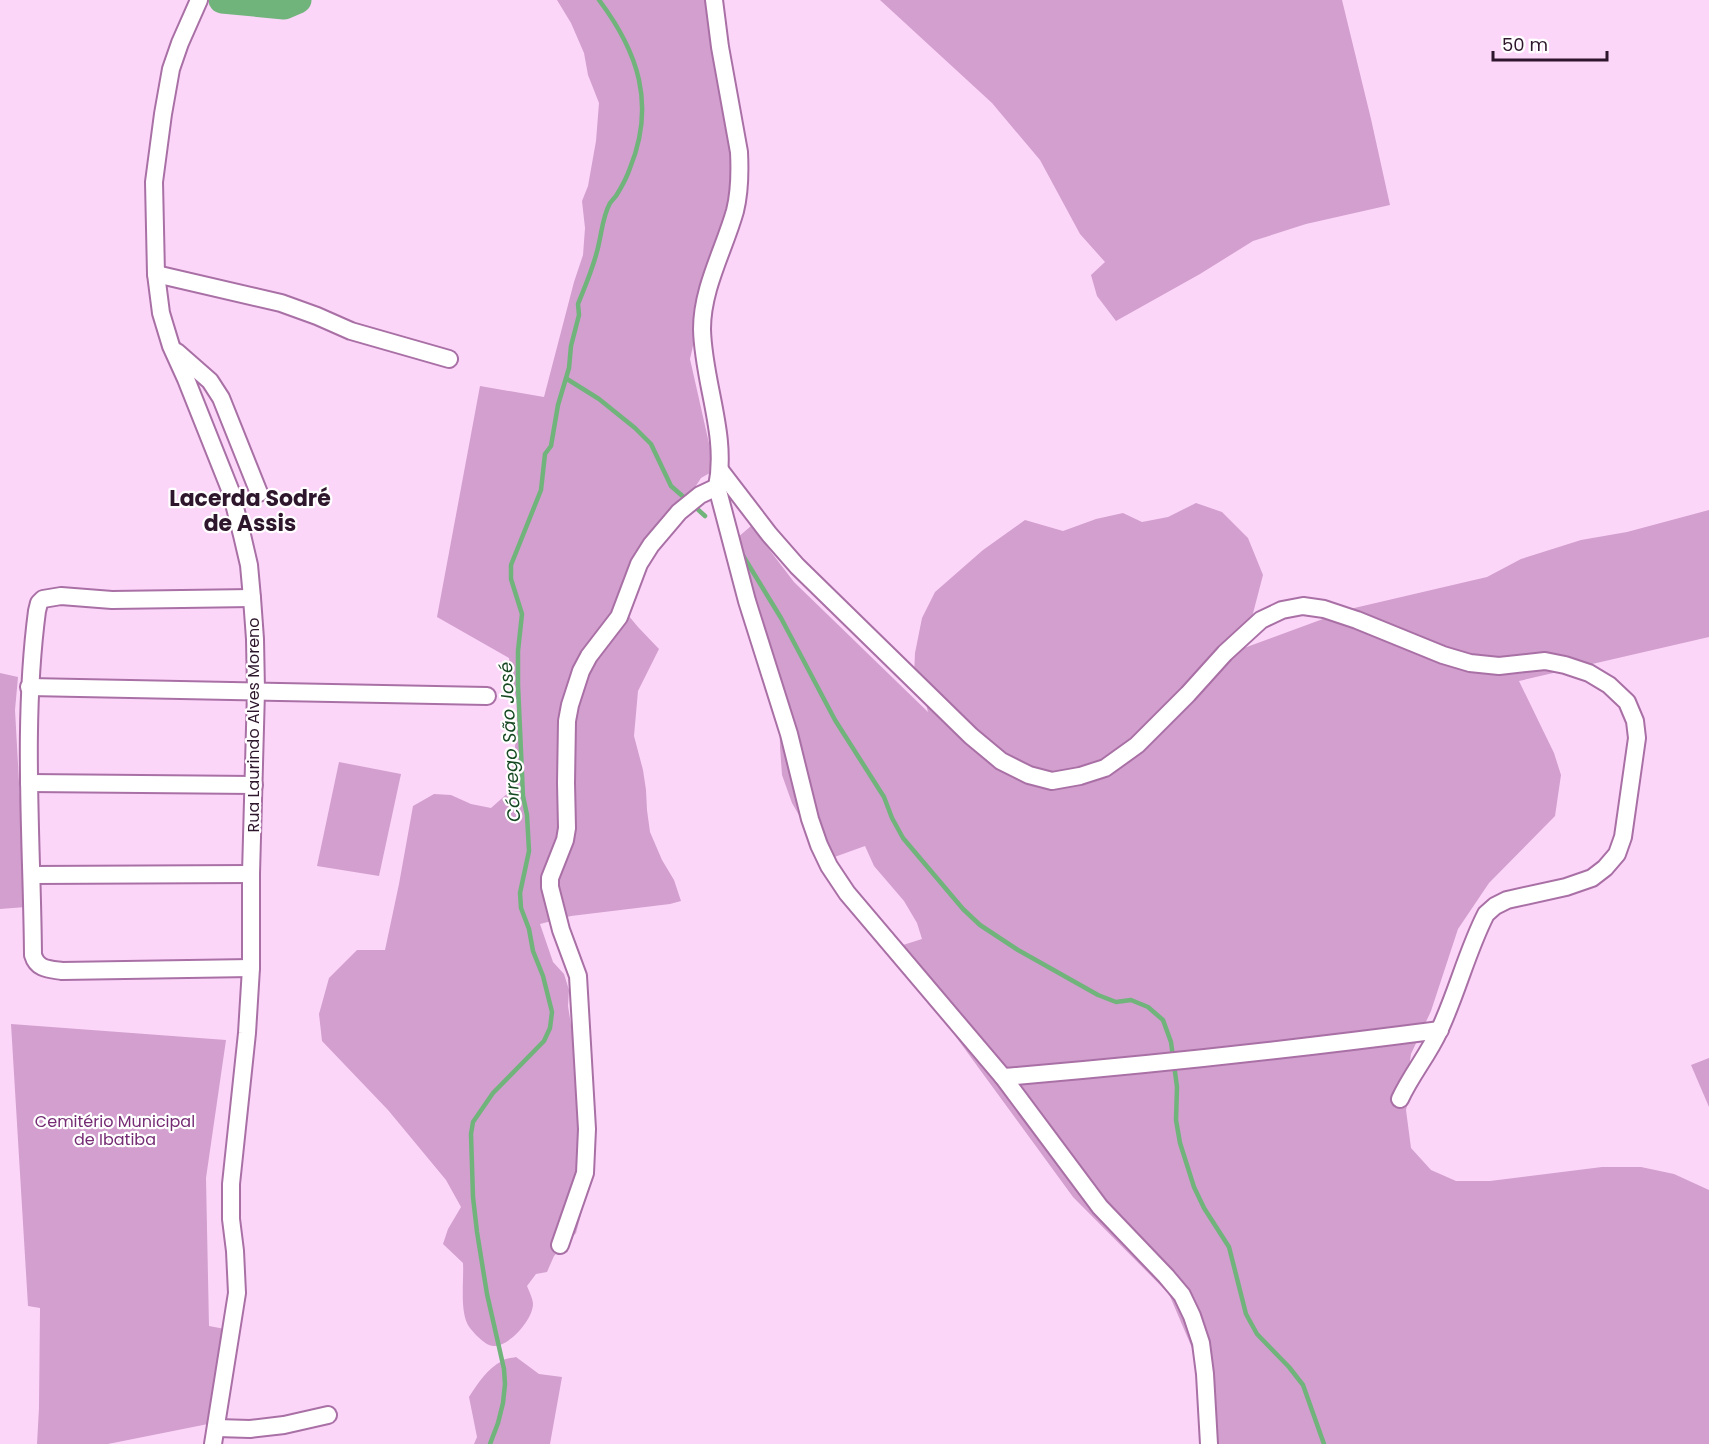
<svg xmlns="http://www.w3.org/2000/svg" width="1709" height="1444" font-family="Poppins,sans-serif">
<rect width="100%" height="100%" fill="#fcd6f9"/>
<!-- green -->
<g fill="#d29fce">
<path d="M557,0H710L728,135L732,190L710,271L690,359L715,470L701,478L665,533L639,562L628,615L638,627L659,649L638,691L634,736L643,770L646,790L647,810L650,832L662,860L674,880L681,901L670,904L571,916L540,924L553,962L564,974L569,990L568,1006L577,1063L588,1179L586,1196L576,1233L554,1256L547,1272L536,1274L527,1286C529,1291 533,1299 533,1304C533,1319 510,1346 494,1346C486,1347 470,1330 467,1323C460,1307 464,1280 463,1263L443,1244L448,1229L461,1207L446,1180L388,1110L322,1041L319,1014L329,978L357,950H385L399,884L413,806L434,794L451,795L471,804L491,808L509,792L517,732V704L509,658L437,617L480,386L544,397L574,282L583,255L585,228L582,201L588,186L596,141L599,103L588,75L584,53L571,23Z"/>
<path d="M880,0H1342L1371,119L1390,205L1306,224L1253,241L1200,274L1116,321L1097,296L1091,275L1105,262L1080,234L1040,160L992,103Z"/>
<path d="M1196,503L1222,512L1248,538L1263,575L1244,648L1350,609L1487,577L1521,559L1581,540L1627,532L1709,510V637L1519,681L1554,753L1561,775L1555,816L1489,883L1458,929L1431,1011L1411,1054L1409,1068L1412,1085L1406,1110L1411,1148L1431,1170L1456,1181H1490L1602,1167H1641L1674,1174L1709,1190V1444H1207L1201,1369L1169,1294L1073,1197L948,1026L884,951L922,939L917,923L904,901L874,866L865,846L829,859L804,824L792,803L782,775L780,747L779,704L737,538L751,526L794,582L928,712L924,696L914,675L915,653L922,618L935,592L983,550L1025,520L1063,531L1096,519L1123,513L1142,522L1168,517Z"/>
<path d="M0,673L18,677L15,710L26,907L0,909Z"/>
<path d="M339,762L401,774L379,876L317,866Z"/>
<path d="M11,1024L226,1040L206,1178L209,1326L225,1329L213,1423L108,1444H37L39,1408L40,1308L28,1306Z"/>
<path d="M1709,1058V1107L1691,1065Z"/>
<path d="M516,1357L539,1374L562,1377L550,1444H474L477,1437L469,1397C477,1384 488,1368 502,1361C506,1358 512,1358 516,1357Z"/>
</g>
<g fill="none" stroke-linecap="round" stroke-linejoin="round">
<!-- stream -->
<g stroke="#70b47c" stroke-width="4.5">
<path d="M567,379L599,399L635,428L651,444L671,486L687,500"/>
<path d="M693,505L705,516"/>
<path d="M742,554L781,618L835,720L884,797L892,818L903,838L963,909L980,925L1018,950L1098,995L1116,1002L1131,1000L1148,1007L1163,1020L1171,1042L1177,1087L1176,1120L1180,1143L1194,1187L1204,1208L1229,1247L1246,1314L1257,1334L1289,1367L1303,1385L1324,1444"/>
<path d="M490,1444L498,1423L503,1403L505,1384L504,1369L487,1294L477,1232L473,1197L471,1134L473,1122L493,1093L544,1041L550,1028L552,1012L543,976L533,951L529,929L521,908L520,893L529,851L527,815L523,796L518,685V651L522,614L511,579V565L541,490L545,454L551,446L558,405L569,368L571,346L579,315L578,304C586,284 595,264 599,243C602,230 603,216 610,203C611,202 614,198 616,196C621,188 627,177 630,168C656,104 638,52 599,0"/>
</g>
<!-- river -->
<path stroke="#70b47c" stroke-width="27" d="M222,0L284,6L298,0"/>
<defs>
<g id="minor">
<path d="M199,0L180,43L171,69L163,114L154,182L156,274L161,313L171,346L186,379L231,492L242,535L249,565L252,598L255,639L256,691L251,874V968L247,1033L231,1184V1219L235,1251L237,1293L213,1444"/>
<path d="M714,0L720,47L739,152C740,172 740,191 735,211C724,250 702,288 702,329C703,382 728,435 717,487L747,601L789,734L810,819L819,845L829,866L847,893L1003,1077L1100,1207L1166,1276L1182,1295L1192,1316L1201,1343L1205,1374L1209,1444"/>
<path d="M156,274L281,303L317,316L351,331L449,359"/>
<path d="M177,352L210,381L221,398L259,493"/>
<path d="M720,470L769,534L797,566L971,736L1001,761L1029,775L1052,781L1080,776L1105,768L1137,745L1188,694L1225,653L1261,620L1282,610L1303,606L1324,609L1357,620L1443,655L1470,663L1499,666L1545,661L1565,665L1589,673L1609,685L1627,702L1635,721L1637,738L1623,837L1617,854L1605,868L1592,878L1566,887L1507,900L1495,906L1486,914C1467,951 1457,993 1439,1031C1428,1055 1411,1075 1400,1099"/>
<path d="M29,687L487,696"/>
<path d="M29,783L254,785"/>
<path d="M32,875L251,874"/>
<path d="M251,968L62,971C48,969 37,969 33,955C32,840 22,725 37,611L39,603L43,599L61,596L112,600L252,598"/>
<path d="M1003,1077C1149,1065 1294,1049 1440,1030"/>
<path d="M560,1245L585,1173L587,1129L578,976L561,930L550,887V878L565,840L567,828L566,783L567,721L570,705L581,671L589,656L619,617L639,564L651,545L679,512L700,495L717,487"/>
<path d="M217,1428L250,1429L284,1425L328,1415"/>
</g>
</defs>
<!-- minor casing -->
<use href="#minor" stroke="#a970a6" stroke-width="20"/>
<!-- minor -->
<use href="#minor" stroke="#fff" stroke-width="16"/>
</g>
<g text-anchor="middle" stroke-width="4.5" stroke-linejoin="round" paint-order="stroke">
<!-- street labels -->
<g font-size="16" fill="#2e172d" stroke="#fff">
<text transform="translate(253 725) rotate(-90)" y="6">Rua Laurindo Alves Moreno</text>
</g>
<!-- park labels -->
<g font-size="16" fill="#752c74" stroke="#fff">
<text x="115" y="1127">Cemitério Municipal<tspan x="115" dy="18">de Ibatiba</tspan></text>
</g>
<!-- water labels -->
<g font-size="18" font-style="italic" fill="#164822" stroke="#fff">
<text transform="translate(510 742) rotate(-93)" y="6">Córrego São José</text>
</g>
<!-- district labels -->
<g font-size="22" font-weight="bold" fill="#2e172d" stroke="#fff">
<text x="250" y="506">Lacerda Sodré<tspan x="250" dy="25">de Assis</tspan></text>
</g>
</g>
<!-- scale -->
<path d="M1493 51v9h114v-9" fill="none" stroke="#2e172d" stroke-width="3"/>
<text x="1502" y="51" font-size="18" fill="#2e172d" stroke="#ffffff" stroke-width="4.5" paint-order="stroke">50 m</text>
</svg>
